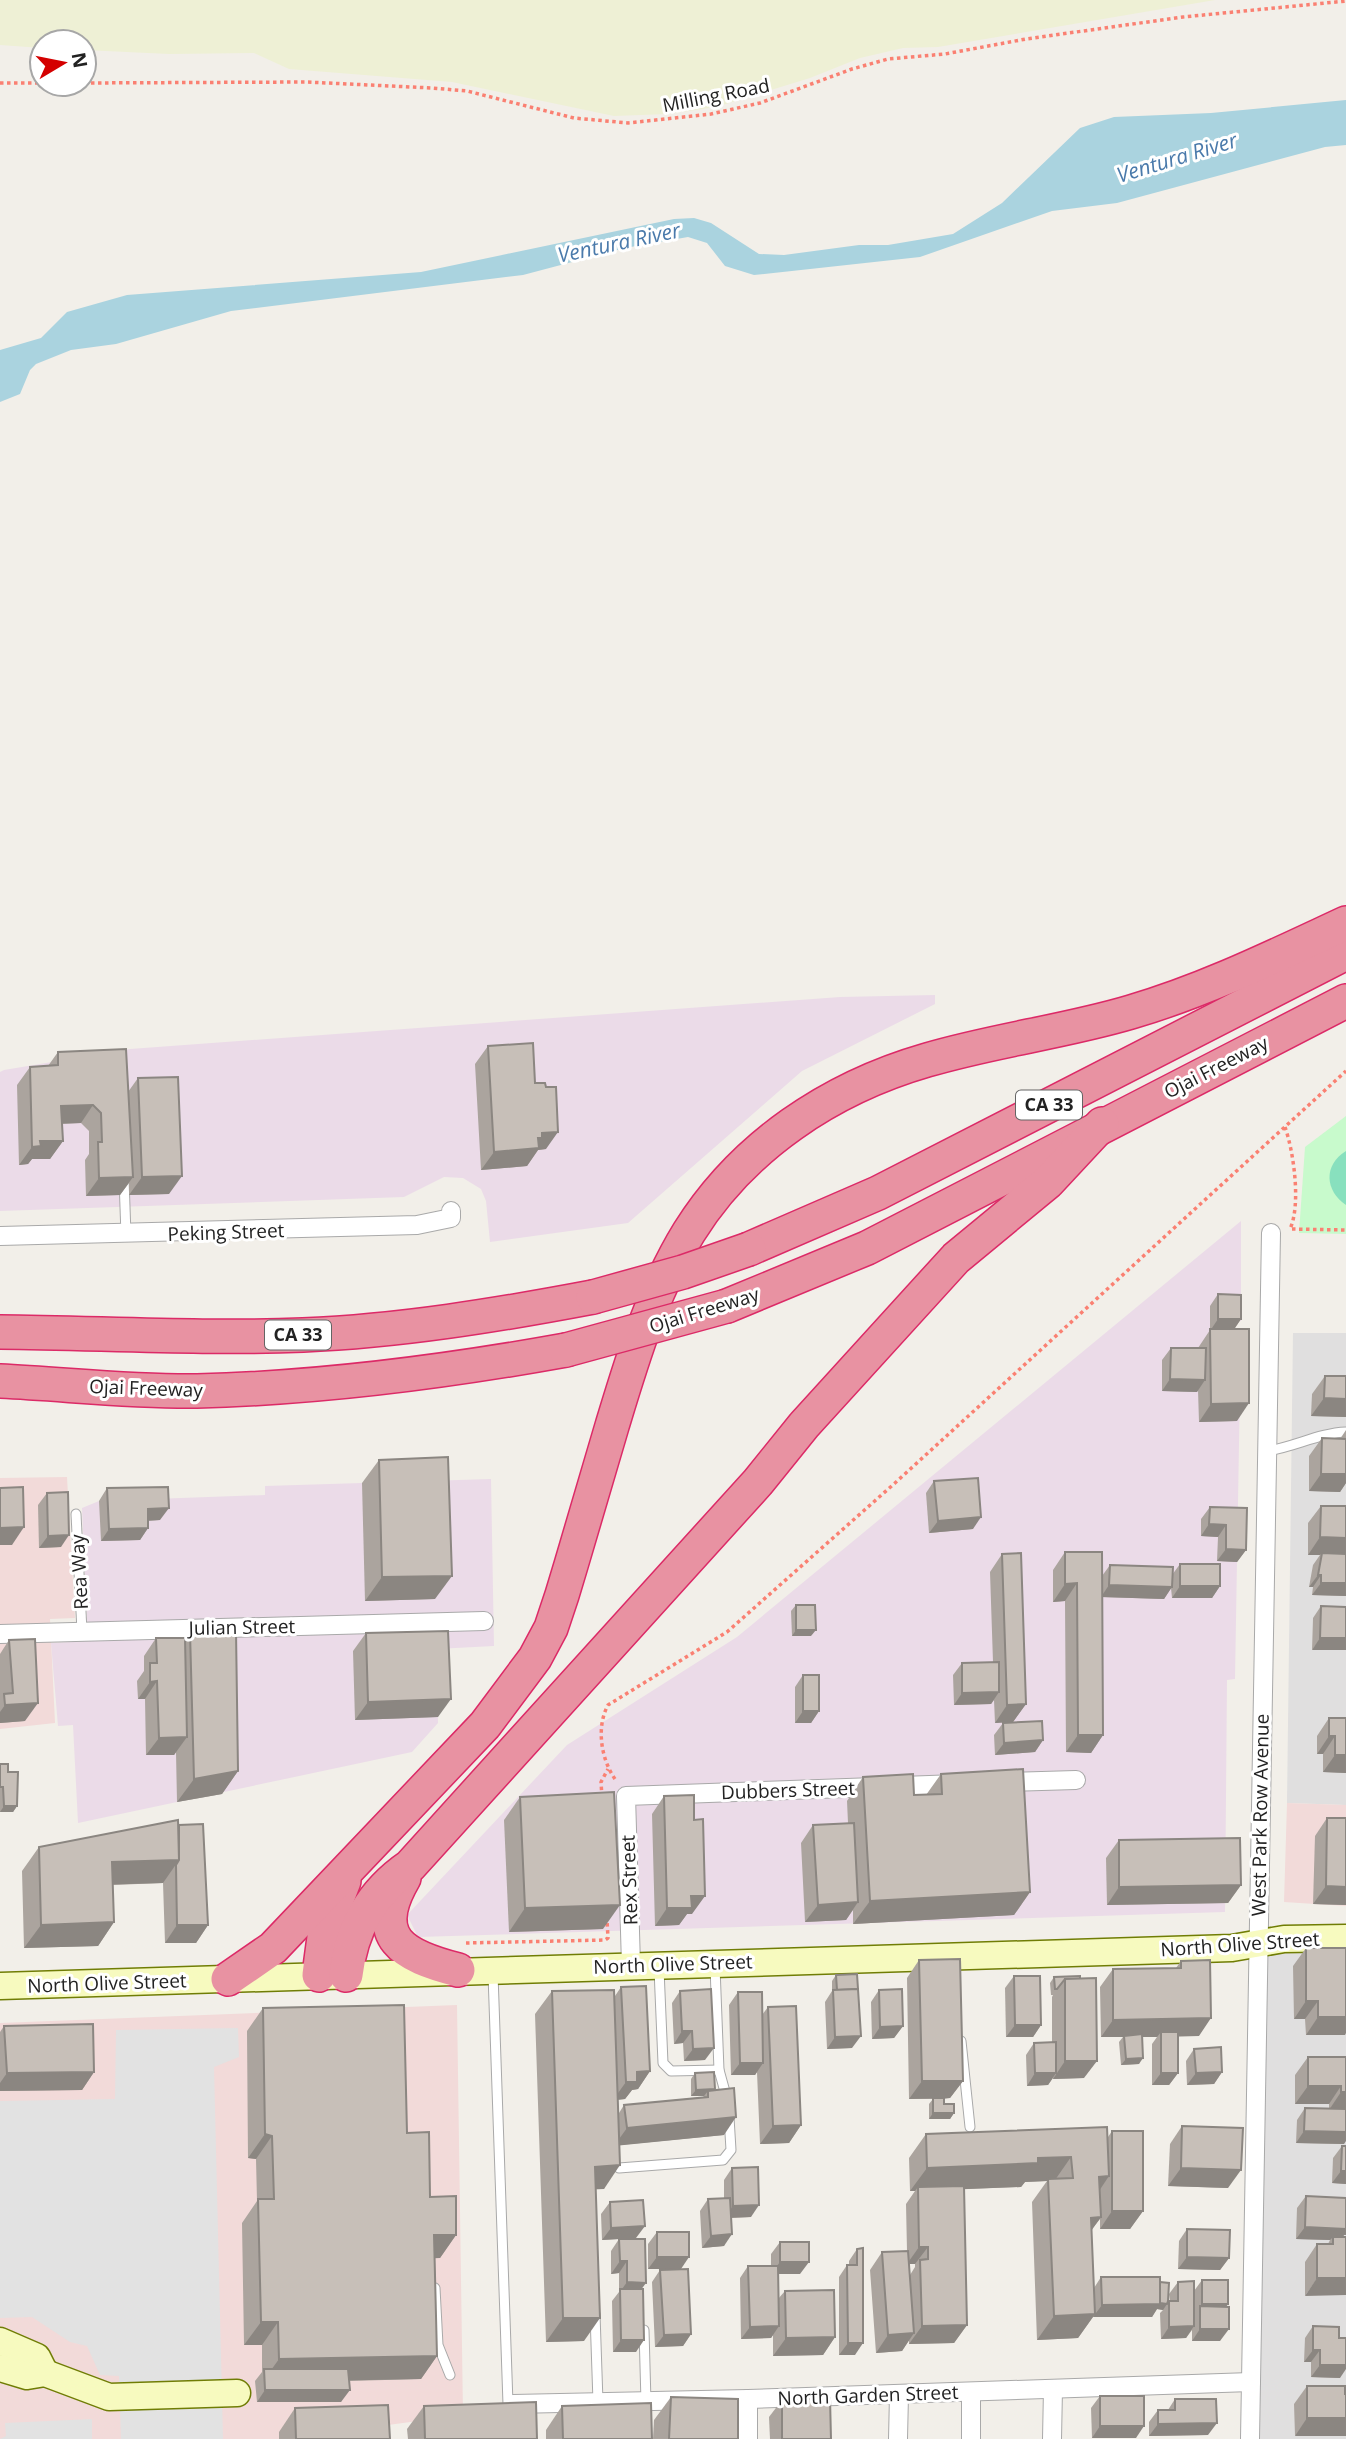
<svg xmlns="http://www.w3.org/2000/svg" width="1346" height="2439" font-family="'Open Sans',sans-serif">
<rect width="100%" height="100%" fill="#f2efe9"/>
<!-- residential -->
<g fill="#e0dfdf">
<path d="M1293,1333H1346V1805L1287,1803Z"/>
<path d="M1346,1938V2439H1250L1257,1944Z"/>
</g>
<!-- commercial -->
<g fill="#f2dad9">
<path d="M67,1477L75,1618L50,1619L55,1723L0,1729V1478Z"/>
<path d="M1287,1803L1346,1805V1906L1284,1902Z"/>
<path d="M457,2005L463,2415L388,2425V2439H0V2023Z"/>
</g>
<!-- industrial -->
<g fill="#ebdbe8">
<path d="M935,995V1004L802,1071L628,1223L490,1242L486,1201L481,1189L463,1178L444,1177L404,1197L0,1211V1072L4,1070L130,1049L840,997Z"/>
<path d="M1241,1221V1321H1234V1385H1240L1235,1679L1227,1680L1225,1912L418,1937L407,1915L567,1745L737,1637Z"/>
<path d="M491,1479L494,1646L436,1649L438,1723L412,1752L78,1823L73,1725L58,1726L51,1643L88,1641L82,1508L99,1501L265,1495V1486Z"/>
</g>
<!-- farmland -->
<path fill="#eef0d5" d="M0,0H1215L938,47L903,48L860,58L810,78L716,107L668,114L614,116L452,82L289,69L254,53L169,54L84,50V42H42V48L0,45Z"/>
<!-- park -->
<path fill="#c8facc" d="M1346,1116V1234L1299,1233L1305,1147Z"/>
<!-- pitch -->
<path fill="#88e0be" d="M1346,1151V1205C1325,1191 1323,1165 1346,1151Z"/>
<!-- parking -->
<g fill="#e2e2e2">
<path d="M238,2028L239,2057L214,2067L223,2439H121L119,2376L100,2375L87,2346L70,2342L32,2317L0,2318V2101L115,2099L116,2030Z"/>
<path d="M92,2419V2439H0L6,2436L5,2423Z"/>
</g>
<!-- water -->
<path fill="#aad3df" d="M1346,100V145L1325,147L1117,203L1052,211L920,257L754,275L725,266L707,243L688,237L625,248L523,275L231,311L116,344L71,350L36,364L30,370L20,394L0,402V350L41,338L67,312L127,295L421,272L674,219L694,218L711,223L759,254L784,255L859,245H888L953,234L1002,203L1080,128L1114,117L1211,113Z"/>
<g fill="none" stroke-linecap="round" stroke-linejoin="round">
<defs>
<g id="lane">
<path d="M124,1179L126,1235"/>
<path d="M1267,1451C1294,1447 1319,1433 1346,1432"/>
<path d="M76,1514L82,1631"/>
<path d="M715,1967L719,2070L727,2099"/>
<path d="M659,1969L663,2063L671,2071L719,2070"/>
<path d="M493,1974L508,2404"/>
<path d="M961,2041L970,2127"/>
<path d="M619,2168L723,2160L731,2150L729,2117"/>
<path d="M435,2288L438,2345L450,2375"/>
<path d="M595,2314L598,2402"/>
<path d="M644,2330L646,2402"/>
</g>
<g id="street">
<path d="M0,1236L417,1225L451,1218V1211"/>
<path d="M0,1634L484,1621"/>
<path d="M1003,1782L1076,1780"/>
<path d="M631,1965L626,1796L957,1784"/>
<path d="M513,2404L748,2399L1251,2382"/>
<path d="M748,2439V2399"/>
<path d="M898,2439L899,2395"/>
<path d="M971,2439V2392"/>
<path d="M1052,2439L1053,2389"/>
<path d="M1250,2439L1271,1233"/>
</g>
<g id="secondary">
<path d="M0,1986L1232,1948L1284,1939L1346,1938"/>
<path d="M0,2341L37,2357L45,2373"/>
<path d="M0,2368L27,2376L45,2373L109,2397L237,2393"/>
</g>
<g id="highway">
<path d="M749,1249L878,1193L1346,953"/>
<path d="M727,1306L867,1248L1346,1001"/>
<path d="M0,1332C101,1333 203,1339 303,1335C400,1331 498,1315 593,1297"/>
<path d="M0,1381C65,1384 132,1392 197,1391C321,1388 444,1372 566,1350"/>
<path d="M404,1878C369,1938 403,1956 458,1970"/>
<path d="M319,1975L325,1930L344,1881"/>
<path d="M346,1975C351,1929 372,1892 410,1866L758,1482L804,1425L956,1258L1048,1182L1102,1124"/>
<path d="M228,1979L273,1948L485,1725L535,1658L551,1628L562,1595C579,1539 595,1483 612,1426C632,1360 652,1292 689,1232C743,1146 830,1088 927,1060C994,1040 1064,1032 1131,1012C1206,990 1275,956 1346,923"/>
</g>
</defs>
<!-- lane casing -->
<use href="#lane" stroke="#a9a9a9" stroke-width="11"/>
<!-- street casing -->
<use href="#street" stroke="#a9a9a9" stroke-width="20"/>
<!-- secondary casing -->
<use href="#secondary" stroke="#707d05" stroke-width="29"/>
<!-- highway casing -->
<use href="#highway" stroke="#dc2a67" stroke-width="36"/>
<!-- path -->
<g stroke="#fa8072" stroke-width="3.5" stroke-dasharray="3.5 3.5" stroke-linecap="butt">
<path d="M0,83H42"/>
<path d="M84,83L307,82L432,88L467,91L574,118L628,123L711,114L760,103L852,69L888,59L945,54L1026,39L1183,17L1346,1"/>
<path d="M1285,1127C1294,1153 1301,1205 1290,1229"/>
<path d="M1292,1229L1346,1230"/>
<path d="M615,1779C601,1759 596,1727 608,1705L727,1632L895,1483L1346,1071"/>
<path d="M602,1797L601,1782L608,1769"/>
<path d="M466,1943L605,1940L608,1938L607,1920"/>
</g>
<!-- lane -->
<use href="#lane" stroke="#fff" stroke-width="9"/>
<!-- street -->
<use href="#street" stroke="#fff" stroke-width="18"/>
<!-- secondary -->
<use href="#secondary" stroke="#f7fabf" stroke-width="26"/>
<!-- highway -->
<use href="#highway" stroke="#e892a2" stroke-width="33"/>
<defs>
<g id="highway-bridge">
<path d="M593,1297L683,1272L749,1249"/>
<path d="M566,1350L727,1306"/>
</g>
</defs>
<!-- highway-bridge casing -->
<use href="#highway-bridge" stroke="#dc2a67" stroke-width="36" stroke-linecap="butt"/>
<!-- highway-bridge -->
<use href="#highway-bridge" stroke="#e892a2" stroke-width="33"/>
</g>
<!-- wall -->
<g fill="#aba49e" fill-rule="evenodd">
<path d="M488,1046L535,1083L546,1087V1149L538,1150L527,1166L481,1170L475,1064Z"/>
<path d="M58,1052L128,1092L138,1078L169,1194L129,1195V1183L120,1195L86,1196L85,1160L89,1154V1131L81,1123L62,1124L63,1141L50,1159H32L28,1164L19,1165L17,1085L30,1067L48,1066Z"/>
<path d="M1218,1294L1241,1319L1234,1329L1237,1421L1199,1422L1198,1390L1197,1392L1162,1391V1360L1171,1348H1198L1210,1330V1306Z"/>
<path d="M1325,1376H1346V1417L1311,1416L1312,1394Z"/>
<path d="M1346,1430V1483L1340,1492L1309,1491V1456L1322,1438L1340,1439Z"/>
<path d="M379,1460L435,1599L365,1601L362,1483Z"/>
<path d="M934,1481L973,1529L929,1533L926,1493Z"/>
<path d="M107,1488L160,1520L148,1521V1528L140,1540L101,1541L99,1501Z"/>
<path d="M47,1493L61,1547L39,1548L38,1505Z"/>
<path d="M1321,1506L1346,1596L1312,1595L1313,1587H1309L1313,1565L1320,1555H1308V1523Z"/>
<path d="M1210,1507L1247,1508L1246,1550L1237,1562L1217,1561L1218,1537L1201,1536V1519Z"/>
<path d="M1065,1552L1102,1576L1110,1565L1172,1575L1180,1564L1220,1586L1212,1598H1172L1171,1588L1164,1599L1102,1597L1103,1735L1091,1753L1066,1752L1065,1601L1053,1602V1570Z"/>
<path d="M1002,1554L1026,1704L1013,1722L1043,1740L1035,1752L995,1755L994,1735L1003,1723L1005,1722L995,1723L994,1700L991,1704L954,1705L953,1675L962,1663L993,1662L990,1572Z"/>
<path d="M796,1605L811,1636H792L791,1611Z"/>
<path d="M1321,1606L1346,1607L1312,1650L1313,1618Z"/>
<path d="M190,1632L238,1771L222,1794L177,1802L176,1752L174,1755H146L145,1699H138L137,1681L144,1671V1656L156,1638L185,1640Z"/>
<path d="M366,1633L438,1717L355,1720L353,1651Z"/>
<path d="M9,1640L25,1721L0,1723V1654Z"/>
<path d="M803,1675L819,1711L811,1723H795V1687Z"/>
<path d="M1329,1718H1346V1773L1323,1772V1754H1317V1736Z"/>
<path d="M0,1764L8,1772L17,1806L13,1812H0Z"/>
<path d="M941,1774L1030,1892L1014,1915L853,1924V1910L846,1920L805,1922L801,1843L813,1825L848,1823L847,1801L863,1777L914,1795H926Z"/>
<path d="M664,1796L692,1914H687L679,1925L655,1926L652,1814Z"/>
<path d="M520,1797L603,1929L509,1932L504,1820Z"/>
<path d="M1327,1818L1346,1905L1313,1904L1315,1836Z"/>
<path d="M179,1825L208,1925L196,1943H165L163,1883L113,1885L114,1922L98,1946L24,1948L22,1871L39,1847Z"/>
<path d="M1119,1840L1241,1885L1228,1903L1107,1905L1106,1858Z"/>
<path d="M1306,1948L1345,2035H1306L1305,2019H1294L1293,1966Z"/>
<path d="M919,1960L963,2081L950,2098L944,2099V2104L954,2113L950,2119H929V2104L933,2099H909L907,1978Z"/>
<path d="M1181,1961L1199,2036H1178V2073L1169,2085H1152V2044L1157,2037H1142L1139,2064L1121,2065L1119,2042L1123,2037H1101L1100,1987L1113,1969L1176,1968Z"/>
<path d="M836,1975L852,2048L827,2049L825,2002L832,1991V1981Z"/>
<path d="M1014,1976L1041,2025L1033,2037H1006L1005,1988Z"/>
<path d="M1080,1976L1084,2078L1053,2079V2078L1048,2085L1027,2086L1026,2055L1034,2043L1052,2042V1997L1053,1995H1051L1050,1983L1054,1977Z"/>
<path d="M621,1987L650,2071L638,2089L632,2090L625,2099L618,2100L619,2113L624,2105L703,2097L704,2096H691V2079L695,2073L715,2089L724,2135L620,2145L604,2189H596L584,2341L546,2342L535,2014L552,1991L615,1996Z"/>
<path d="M879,1990L903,2026L894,2038L872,2039L871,2002Z"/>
<path d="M680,1991L705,2060L684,2061L683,2043L674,2044L672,2003Z"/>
<path d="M738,1992L762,2015L768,2007L801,2125L789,2143L760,2144L757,2072L755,2075H731L729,2005Z"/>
<path d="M263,2008L407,2133L430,2197L456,2235L440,2258H435L437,2356L421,2379L349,2381L341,2402H257L255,2381L262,2372V2345H244L242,2223L257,2201L256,2159L248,2158L247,2031Z"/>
<path d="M4,2026L94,2072L82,2090L0,2091V2032Z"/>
<path d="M1194,2049L1222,2072L1214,2084L1187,2085L1186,2061Z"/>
<path d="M1308,2057H1346L1344,2144L1296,2143L1297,2120L1305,2108H1329V2104H1295V2075Z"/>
<path d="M1182,2126L1228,2188L1168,2186L1170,2144Z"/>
<path d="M1112,2131L1143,2211L1130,2229H1100V2219L1091,2230L1094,2288L1101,2277L1160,2282L1168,2301H1170L1169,2294L1178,2282L1194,2291L1202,2280L1228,2304L1226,2307L1220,2341H1192V2330L1186,2338L1161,2339L1160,2313L1163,2310L1157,2309L1152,2317H1093L1078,2338L1037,2340L1032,2202L1047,2181L1025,2182L1021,2187L964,2189L967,2325L954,2343L909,2344V2340L902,2351L876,2353L870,2270L882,2252L907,2251L906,2204L915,2191H910L909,2158L926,2134L1108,2137ZM909,2264H915V2267L910,2275Z"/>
<path d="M1342,2146H1346V2184L1332,2183L1333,2158Z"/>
<path d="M732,2168L751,2217L731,2218L724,2246L702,2248L700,2211L708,2199L724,2198V2180Z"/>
<path d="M1306,2196L1344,2235L1343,2237H1346L1305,2296V2262L1317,2244H1328L1330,2240L1296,2239L1297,2208Z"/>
<path d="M610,2202L636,2238L641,2289L636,2352H613L612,2301L619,2292V2273L611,2274V2251L619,2239L602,2240L601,2214Z"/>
<path d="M1187,2229L1229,2258L1220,2270L1178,2269L1179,2241Z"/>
<path d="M657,2232L681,2269L691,2334L683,2346L655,2347L652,2282L660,2270L679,2269H648V2244Z"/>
<path d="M780,2242L800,2274H778V2299L785,2291L835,2337L823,2355L773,2356V2335L771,2338L741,2339L740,2278L748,2266H771V2254Z"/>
<path d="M857,2249L855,2355H839V2277L847,2265H849V2261Z"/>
<path d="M1313,2326L1340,2378L1311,2377V2362H1304L1305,2338Z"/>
<path d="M1307,2386L1345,2394L1295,2436L1294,2404Z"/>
<path d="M1100,2396L1136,2438H1092L1091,2408Z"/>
<path d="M671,2397L738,2439H653L654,2420Z"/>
<path d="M1175,2399L1208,2435L1149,2436V2422L1158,2410H1168Z"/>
<path d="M782,2400L831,2439H770L769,2417Z"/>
<path d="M424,2406L537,2439H408L407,2429Z"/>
<path d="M562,2406L652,2439H546V2430Z"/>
<path d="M295,2408L390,2439H279V2432Z"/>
</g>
<!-- shaded-wall -->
<g fill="#8b8681">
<path d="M93,1105L81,1123L49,1124L61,1106Z"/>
<path d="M558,1132L546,1149L538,1150L527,1166L481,1170L494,1152L542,1133Z"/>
<path d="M40,1141H63L50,1159H32L28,1164L19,1165L32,1147Z"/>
<path d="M182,1176L169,1194L129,1195L142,1177Z"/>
<path d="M133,1177L120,1195L86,1196L99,1178Z"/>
<path d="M1218,1319H1241L1233,1331H1210Z"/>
<path d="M1170,1379L1205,1380L1197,1392L1162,1391Z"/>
<path d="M1324,1398L1346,1399V1417L1311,1416Z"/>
<path d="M1249,1403L1237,1421L1199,1422L1211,1404Z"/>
<path d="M1346,1466V1483L1340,1492L1309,1491L1321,1474Z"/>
<path d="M169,1508L160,1520L139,1521L148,1509Z"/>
<path d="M981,1517L973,1529L929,1533L938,1521Z"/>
<path d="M1209,1524L1226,1525L1218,1537L1201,1536Z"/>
<path d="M24,1527L12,1545H0V1528Z"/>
<path d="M148,1528L140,1540L101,1541L109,1529Z"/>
<path d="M69,1535L61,1547L39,1548L48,1536Z"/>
<path d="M1320,1537L1346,1538V1556L1322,1553L1320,1555H1308Z"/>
<path d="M1226,1549L1246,1550L1237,1562L1217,1561Z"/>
<path d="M1318,1575H1321L1313,1587H1309Z"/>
<path d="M452,1576L435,1599L365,1601L382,1577Z"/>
<path d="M1077,1583L1065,1601L1053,1602L1065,1584Z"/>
<path d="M1321,1583H1346V1596L1312,1595Z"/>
<path d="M1109,1585L1172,1587L1164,1599L1101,1597Z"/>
<path d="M1180,1586H1220L1212,1598H1172Z"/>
<path d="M796,1630H816L811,1636H792Z"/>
<path d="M1320,1638H1346V1650H1312Z"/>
<path d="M157,1681L145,1699H138L150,1682Z"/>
<path d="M999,1692L991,1704L954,1705L962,1693Z"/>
<path d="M451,1699L438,1717L355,1720L368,1702Z"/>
<path d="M38,1703L25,1721L0,1723V1712L5,1705Z"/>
<path d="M1026,1704L1013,1722L995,1723L1007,1705Z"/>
<path d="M803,1711H819L811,1723H795Z"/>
<path d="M1078,1735H1103L1091,1753L1066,1752Z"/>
<path d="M1329,1736H1335L1323,1754H1317Z"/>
<path d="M187,1737L174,1755H146L159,1738Z"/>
<path d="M1043,1740L1035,1752L995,1755L1004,1743Z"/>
<path d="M1335,1755H1346V1773L1323,1772Z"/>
<path d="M238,1771L222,1794L177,1802L194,1779Z"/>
<path d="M4,1806H17L13,1812H0Z"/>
<path d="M179,1860L163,1883L96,1885L112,1862Z"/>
<path d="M1241,1885L1228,1903L1107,1905L1119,1887Z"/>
<path d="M1326,1886L1346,1887V1905L1313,1904Z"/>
<path d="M1030,1892L1014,1915L853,1924L870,1901Z"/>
<path d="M691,1896H705L692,1914H687L679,1925L655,1926L667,1908Z"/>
<path d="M858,1902L846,1920L805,1922L818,1905Z"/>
<path d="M620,1905L603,1929L509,1932L525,1908Z"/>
<path d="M114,1922L98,1946L24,1948L41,1925Z"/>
<path d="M177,1925H208L196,1943H165Z"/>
<path d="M1306,2001H1318L1305,2019H1294Z"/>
<path d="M1318,2017H1346V2033L1345,2035H1306Z"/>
<path d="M1211,2018L1199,2036L1161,2037V2032L1157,2037H1101L1113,2020Z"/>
<path d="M1015,2025H1041L1033,2037H1006Z"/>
<path d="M903,2026L894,2038L872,2039L880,2027Z"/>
<path d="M682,2031H692L683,2043L674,2044Z"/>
<path d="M861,2036L852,2048L827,2049L835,2037Z"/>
<path d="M714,2048L705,2060L684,2061L693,2049Z"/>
<path d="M1143,2058L1139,2064L1121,2065L1126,2059Z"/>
<path d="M1065,2061H1097L1084,2078L1053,2079Z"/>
<path d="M740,2063H763L755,2075H731Z"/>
<path d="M650,2071L638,2089L632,2090L625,2099L613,2100L626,2082L637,2072Z"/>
<path d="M94,2072L82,2090L0,2091V2083L7,2073Z"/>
<path d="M1222,2072L1214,2084L1187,2085L1196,2073Z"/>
<path d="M1035,2073H1056L1048,2085L1027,2086Z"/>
<path d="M1161,2073H1178L1169,2085H1152Z"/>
<path d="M922,2081H963L950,2098L909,2099Z"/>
<path d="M1308,2086H1341L1329,2104H1295Z"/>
<path d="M715,2089L708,2091L704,2096H691L696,2090Z"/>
<path d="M1341,2092H1346V2110H1329Z"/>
<path d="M933,2113H954L950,2119H929Z"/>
<path d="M736,2117L724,2135L614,2146L627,2128Z"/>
<path d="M801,2125L789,2143L760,2144L773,2126Z"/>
<path d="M1304,2131L1346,2132V2141L1344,2144L1296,2143Z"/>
<path d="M265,2134L272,2136L256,2159L248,2158Z"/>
<path d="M1071,2157L1055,2180L1048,2179L1047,2181L1025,2182L1021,2187L918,2191V2187L915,2191H910L927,2168L1038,2158Z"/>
<path d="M620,2165L604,2189L579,2190L595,2167Z"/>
<path d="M1181,2168L1241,2170L1228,2188L1168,2186Z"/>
<path d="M1341,2171H1346V2184L1332,2183Z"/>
<path d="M1109,2176L1093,2200L1099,2177Z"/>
<path d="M759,2205L751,2217L724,2218L733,2206Z"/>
<path d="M1112,2211H1143L1130,2229H1100Z"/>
<path d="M1101,2217L1084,2241L1091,2218Z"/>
<path d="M645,2226L636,2238L602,2240L611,2228Z"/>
<path d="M1305,2227L1346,2229V2235H1344L1340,2241L1333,2237L1330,2240L1296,2239Z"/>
<path d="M732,2234L724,2246L702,2248L711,2236Z"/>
<path d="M434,2235H456L440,2258L418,2259Z"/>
<path d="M919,2247H928L915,2264H907Z"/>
<path d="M657,2257H689L681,2269H648Z"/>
<path d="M1187,2257L1229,2258L1220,2270L1178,2269Z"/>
<path d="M620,2261H627L619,2273L611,2274Z"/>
<path d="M780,2262H809L800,2274H771Z"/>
<path d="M1317,2278H1346V2295L1305,2296Z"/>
<path d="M627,2282L646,2283L637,2295L620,2292Z"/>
<path d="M1167,2304L1163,2310L1157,2309L1152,2317H1093L1102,2305Z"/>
<path d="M1202,2304H1228L1219,2316L1200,2307Z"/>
<path d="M1095,2314L1078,2338L1037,2340L1054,2316Z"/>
<path d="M563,2318H600L584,2341L546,2342Z"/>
<path d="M261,2322H278L262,2345H244Z"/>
<path d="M967,2325L954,2343L909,2344L922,2326Z"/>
<path d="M779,2326L771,2338L741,2339L750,2327Z"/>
<path d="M1194,2326L1186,2338L1161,2339L1169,2327Z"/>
<path d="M1200,2329H1229L1220,2341H1192Z"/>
<path d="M914,2333L902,2351L876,2353L888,2335Z"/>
<path d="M691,2334L683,2346L655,2347L664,2335Z"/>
<path d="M835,2337L823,2355L773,2356L786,2338Z"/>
<path d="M621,2340H644L636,2352H613Z"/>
<path d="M848,2343H863L855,2355H839Z"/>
<path d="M1313,2350H1320L1311,2362H1304Z"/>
<path d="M437,2356L421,2379L265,2382L264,2380L279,2359Z"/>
<path d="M1320,2365H1346V2369L1340,2378L1311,2377Z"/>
<path d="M265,2390H350L341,2402H257Z"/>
<path d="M1307,2418H1346V2436H1295Z"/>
<path d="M1217,2423L1208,2435L1149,2436L1158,2424Z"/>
<path d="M1100,2426H1144L1136,2438H1092Z"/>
</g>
<!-- building -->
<g fill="#c7bfb8" stroke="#8b8681" stroke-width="2">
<path d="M533,1043L535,1083H545L546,1087H556L558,1132L542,1133V1138H538L539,1148L494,1152L488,1046Z"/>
<path d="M126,1049L133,1177L99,1178L98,1142H102L101,1113L93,1105L61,1106L63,1141H40L41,1146L32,1147L30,1067L58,1065V1052Z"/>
<path d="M178,1077L182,1176L142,1177L138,1078Z"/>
<path d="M1218,1294L1241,1295V1319H1218Z"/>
<path d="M1210,1329H1249V1403L1211,1404Z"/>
<path d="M1171,1348H1206L1205,1380L1170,1379Z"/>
<path d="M1325,1376H1346V1399L1324,1398Z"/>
<path d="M1322,1438L1346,1439V1474H1321Z"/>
<path d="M448,1457L452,1576L382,1577L379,1460Z"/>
<path d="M978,1478L981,1517L938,1521L934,1481Z"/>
<path d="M23,1487L24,1527L0,1528V1488Z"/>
<path d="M168,1487L169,1508L148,1509V1528L109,1529L107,1488Z"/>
<path d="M68,1492L69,1535L48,1536L47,1493Z"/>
<path d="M1321,1506H1346V1538L1320,1537Z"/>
<path d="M1210,1507L1247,1508L1246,1550L1226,1549V1525L1209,1524Z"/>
<path d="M1065,1552H1102L1103,1735H1078L1077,1583L1065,1584Z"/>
<path d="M1021,1553L1026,1704L1007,1705L1002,1554Z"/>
<path d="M1322,1553L1346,1554V1583H1321V1575H1318Z"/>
<rect x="1180" y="1564" width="40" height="22"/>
<path d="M1110,1565L1173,1567L1172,1587L1109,1585Z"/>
<path d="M796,1605H815L816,1630H796Z"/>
<path d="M1321,1606L1346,1607V1638H1320Z"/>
<path d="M236,1631L238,1771L194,1779L190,1632Z"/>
<path d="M448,1631L451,1699L368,1702L366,1633Z"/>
<path d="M156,1638H185L187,1737L159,1738L157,1681L150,1682V1663H157Z"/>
<path d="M35,1639L38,1703L5,1705L4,1694L13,1693L9,1640Z"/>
<path d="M999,1662V1692L962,1693V1663Z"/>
<rect x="803" y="1675" width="16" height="36"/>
<path d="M1329,1718H1346V1755H1335V1736H1329Z"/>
<path d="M1042,1721L1043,1740L1004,1743L1003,1723Z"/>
<path d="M0,1764H8V1772H18L17,1806H4L3,1787H0Z"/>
<path d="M1023,1769L1030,1892L870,1901L863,1777L913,1774L914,1795L942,1794L941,1774Z"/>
<path d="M614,1792L620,1905L525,1908L520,1797Z"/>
<path d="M694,1795V1820L703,1819L705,1896H691L692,1908H667L664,1796Z"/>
<path d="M1327,1818H1346V1887L1326,1886Z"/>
<path d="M178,1820L179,1860L112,1862L114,1922L41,1925L39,1847Z"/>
<path d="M854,1823L858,1902L818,1905L813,1825Z"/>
<path d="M203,1824L208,1925H177L176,1865L179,1860V1825Z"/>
<path d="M1240,1838L1241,1885L1119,1887V1840Z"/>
<path d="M1306,1948H1346V2017H1318V2001H1306Z"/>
<path d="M960,1959L963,2081H922L919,1960Z"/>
<path d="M1210,1960L1211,2018L1113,2020V1969L1181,1968V1961Z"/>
<path d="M857,1974L858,1989L837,1990L836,1975Z"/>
<path d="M1014,1976H1040L1041,2025H1015Z"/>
<path d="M1080,1976V1979H1065L1057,1989H1055L1054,1977Z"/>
<path d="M1096,1978L1097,2061H1065V1979Z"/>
<path d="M646,1986L650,2071L637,2072V2082H626L621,1987Z"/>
<path d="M711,1989L714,2048L693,2049L692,2031H682L680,1991Z"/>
<path d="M858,1989L861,2036L835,2037L833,1990Z"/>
<path d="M902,1989L903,2026L880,2027L879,1990Z"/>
<path d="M614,1990L620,2165L595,2167L600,2318H563L552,1991Z"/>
<path d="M738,1992H762L763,2063H740Z"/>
<path d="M404,2005L407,2133L429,2132L430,2197L456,2196V2235H434L437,2356L279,2359L278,2322H261L258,2199H274L272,2136L265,2134L263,2008Z"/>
<path d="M796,2006L801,2125L773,2126L768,2007Z"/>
<path d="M93,2024L94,2072L7,2073L4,2026Z"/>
<rect x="1161" y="2032" width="17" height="41"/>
<path d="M1142,2034L1143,2058L1126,2059L1124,2036Z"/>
<path d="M1056,2042V2073H1035L1034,2043Z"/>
<path d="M1221,2047L1222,2072L1196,2073L1194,2049Z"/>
<path d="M1308,2057H1346V2092H1341V2086H1308Z"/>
<path d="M714,2072L715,2089L696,2090L695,2073Z"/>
<path d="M734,2088L736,2117L627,2128L624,2105L708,2097V2091Z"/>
<path d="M933,2098H944V2104H954V2113H933Z"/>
<path d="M1305,2108L1346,2109V2132L1304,2131Z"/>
<path d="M1182,2126L1243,2128L1241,2170L1181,2168Z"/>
<path d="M1107,2127L1109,2176L1099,2177L1101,2217L1091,2218L1095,2314L1054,2316L1048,2179L1073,2178L1071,2157L1038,2158V2163L927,2168L926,2134Z"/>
<rect x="1112" y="2131" width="31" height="80"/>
<path d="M1342,2146H1346V2171H1341Z"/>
<path d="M758,2167L759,2205L733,2206L732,2168Z"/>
<path d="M964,2186L967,2325L922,2326L920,2260L928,2259V2247H919L918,2187Z"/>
<path d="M1306,2196L1346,2198V2229L1305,2227Z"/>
<path d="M730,2198L732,2234L711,2236L708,2199Z"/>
<path d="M643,2200L645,2226L611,2228L610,2202Z"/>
<path d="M1187,2229L1230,2230L1229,2258L1187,2257Z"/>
<rect x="657" y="2232" width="32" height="25"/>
<path d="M1333,2237H1346V2278H1317V2244H1333Z"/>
<path d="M619,2239H645L646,2283L627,2282V2261H620Z"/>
<rect x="780" y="2242" width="29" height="20"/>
<path d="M863,2248V2343H848L847,2265H857V2249Z"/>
<path d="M908,2251L914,2333L888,2335L882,2252Z"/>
<path d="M748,2266H778L779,2326L750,2327Z"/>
<path d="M688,2269L691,2334L664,2335L660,2270Z"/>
<path d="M1101,2277H1160V2304L1102,2305Z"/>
<rect x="1202" y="2280" width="26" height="24"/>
<path d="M1194,2281V2326L1169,2327V2301H1178V2282Z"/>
<path d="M1160,2282L1169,2283L1168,2301L1167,2304L1160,2303Z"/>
<path d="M620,2289H643L644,2340H621Z"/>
<path d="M834,2290L835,2337L786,2338L785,2291Z"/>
<path d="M1200,2306L1229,2307V2329H1200Z"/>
<path d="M1313,2326L1339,2327V2338H1346V2365H1320V2350H1313Z"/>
<path d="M264,2369H348L350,2390H265Z"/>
<path d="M1307,2386H1345V2394H1346V2418H1307Z"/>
<rect x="1100" y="2396" width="44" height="30"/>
<path d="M671,2397L738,2399V2439H669Z"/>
<path d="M830,2398L831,2439H782V2400Z"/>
<path d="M1175,2399H1216L1217,2423L1158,2424V2410H1175Z"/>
<path d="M536,2402L537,2439H425L424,2406Z"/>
<path d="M651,2403L652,2439H563L562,2406Z"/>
<path d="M388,2405L390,2439H296L295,2408Z"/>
</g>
<g text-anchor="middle" stroke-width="6" stroke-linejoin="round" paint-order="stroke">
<!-- shield labels -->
<g fill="#fff" stroke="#646464" stroke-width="2">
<rect x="1016" y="1090.5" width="66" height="29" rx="5"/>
<rect x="265" y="1320.5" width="66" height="29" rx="5"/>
</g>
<g font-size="18" font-weight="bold" fill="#222">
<text x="1049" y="1111">CA 33</text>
<text x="298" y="1341">CA 33</text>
</g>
<!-- street labels -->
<g font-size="19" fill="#222" stroke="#fff">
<text transform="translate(716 95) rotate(-11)" y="7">Milling Road</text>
<text transform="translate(1216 1067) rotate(-27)" y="7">Ojai Freeway</text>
<text transform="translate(226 1232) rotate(-2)" y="7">Peking Street</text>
<text transform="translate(704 1310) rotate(-17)" y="7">Ojai Freeway</text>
<text transform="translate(146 1388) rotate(2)" y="7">Ojai Freeway</text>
<text transform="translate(79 1572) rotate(-93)" y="7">Rea Way</text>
<text transform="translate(242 1627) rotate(-1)" y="7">Julian Street</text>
<text transform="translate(788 1790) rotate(-2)" y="7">Dubbers Street</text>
<text transform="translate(1260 1815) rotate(-89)" y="7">West Park Row Avenue</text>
<text transform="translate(629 1880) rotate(-92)" y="7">Rex Street</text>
<text transform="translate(1240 1944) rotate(-4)" y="7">North Olive Street</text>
<text transform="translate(673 1964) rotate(-2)" y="7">North Olive Street</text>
<text transform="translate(107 1983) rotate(-2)" y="7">North Olive Street</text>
<text transform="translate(868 2395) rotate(-2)" y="7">North Garden Street</text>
</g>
<!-- water labels -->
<g font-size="21" font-style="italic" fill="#4a7aab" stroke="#fff">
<text transform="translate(1177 158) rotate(-17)" y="7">Ventura River</text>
<text transform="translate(619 243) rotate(-12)" y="7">Ventura River</text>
</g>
</g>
<!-- north arrow -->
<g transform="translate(63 63) rotate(80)"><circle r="33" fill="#ffffff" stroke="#a7a7a7" stroke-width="2"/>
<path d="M0-5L12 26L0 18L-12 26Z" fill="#d40000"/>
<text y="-10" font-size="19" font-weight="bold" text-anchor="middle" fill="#222222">N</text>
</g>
</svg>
